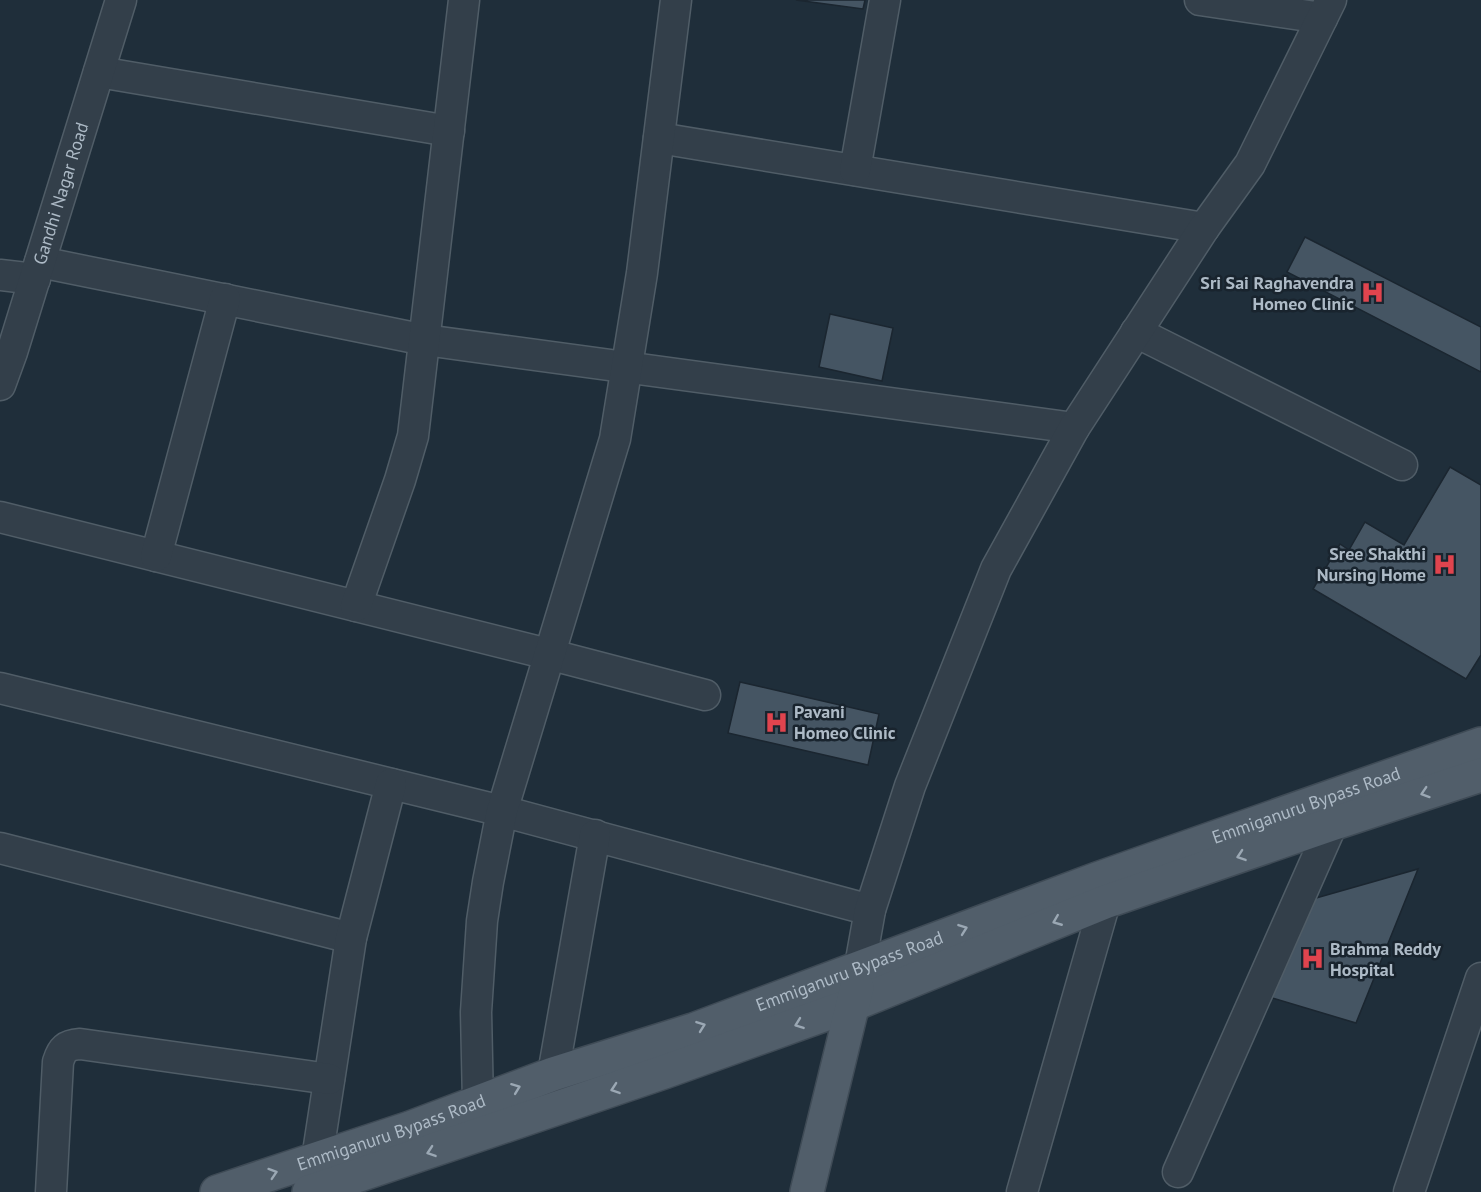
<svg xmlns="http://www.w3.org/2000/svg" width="1481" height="1192" font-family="'PT Sans',sans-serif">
<rect width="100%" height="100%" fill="#1f2e3a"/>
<!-- building -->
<g fill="#455563" stroke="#1b2630" stroke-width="1.5">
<path d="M796,0H865L863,9Z"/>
<path d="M1305,237L1481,327V372L1287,272Z"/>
<path d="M830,314L893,328L882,381L819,367Z"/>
<path d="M1450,467L1481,485V655L1466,679L1313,589L1340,544L1349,550L1365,522L1404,545Z"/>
<path d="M740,682L879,714L868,765L728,733Z"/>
<path d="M1418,869L1356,1023L1259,994L1295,904Z"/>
</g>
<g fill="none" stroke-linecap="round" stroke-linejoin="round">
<defs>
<g id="minor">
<path d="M1200,0L1322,18"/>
<path d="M99,72L449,131"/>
<path d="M659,138L1204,228"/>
<path d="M855,170L885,0"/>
<path d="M40,262L425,340L1074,428"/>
<path d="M0,275L35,279"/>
<path d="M1136,332L1402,465"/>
<path id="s1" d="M0,385L12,352L121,0"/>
<path d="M0,517L548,654L705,695"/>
<path d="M156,556L225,299"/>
<path d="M356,606L400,480L413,436L464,0"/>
<path d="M0,688L502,811L870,910"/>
<path d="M0,848L351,938"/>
<path d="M860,966L870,910L910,786L996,569L1074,428L1204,228L1250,164L1331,0"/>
<path d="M553,1074L595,835"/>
<path d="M478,1103L476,1012L482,921L488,882L502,811L615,439L642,273L676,0"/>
<path d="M317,1159L351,938L391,784"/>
<path d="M1178,1172L1332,824"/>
<path d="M51,1192L58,1062C62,1049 66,1045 80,1044L329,1079"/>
<path d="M1022,1192L1105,902"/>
<path d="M1409,1192L1481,978"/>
</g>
<g id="major">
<path id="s2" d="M217,1192L410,1128L553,1074L693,1030L1097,879L1481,744"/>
<path d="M309,1192L664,1072L854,1004L1105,902L1332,824L1481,775"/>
<path d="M807,1192L857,987"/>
</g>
</defs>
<!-- minor casing -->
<use href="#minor" stroke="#505d67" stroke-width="33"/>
<!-- major casing -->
<use href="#major" stroke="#3f4b56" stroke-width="36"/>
<!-- minor -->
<use href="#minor" stroke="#333f4a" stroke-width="30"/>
<!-- major -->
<use href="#major" stroke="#515e6a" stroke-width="33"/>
</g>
<!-- one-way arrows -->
<defs><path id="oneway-chevron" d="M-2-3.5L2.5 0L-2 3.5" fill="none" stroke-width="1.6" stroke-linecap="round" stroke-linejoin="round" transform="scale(1.5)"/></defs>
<g stroke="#9ba8b4">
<use href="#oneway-chevron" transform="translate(1425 793) rotate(162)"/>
<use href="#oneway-chevron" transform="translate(1241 856) rotate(161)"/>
<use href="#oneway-chevron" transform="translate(1057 921) rotate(158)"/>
<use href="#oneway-chevron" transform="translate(963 929) rotate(-20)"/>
<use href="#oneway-chevron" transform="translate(799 1024) rotate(160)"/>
<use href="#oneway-chevron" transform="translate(701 1026) rotate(-20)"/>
<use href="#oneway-chevron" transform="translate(516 1088) rotate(-21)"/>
<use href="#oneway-chevron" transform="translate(615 1089) rotate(161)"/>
<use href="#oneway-chevron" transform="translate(431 1152) rotate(161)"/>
<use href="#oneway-chevron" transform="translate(273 1173) rotate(-18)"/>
</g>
<!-- icons -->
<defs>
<symbol id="hospital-bare" viewBox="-9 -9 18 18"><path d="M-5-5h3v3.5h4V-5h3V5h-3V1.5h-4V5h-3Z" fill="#e0444e" stroke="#19242e" stroke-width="2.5" paint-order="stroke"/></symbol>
</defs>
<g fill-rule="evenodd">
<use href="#hospital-bare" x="1356" y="276" width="33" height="33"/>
<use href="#hospital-bare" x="1428" y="548" width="33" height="33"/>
<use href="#hospital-bare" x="760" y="706" width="33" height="33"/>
<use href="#hospital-bare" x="1296" y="942" width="33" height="33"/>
</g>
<g text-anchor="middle" stroke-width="5" stroke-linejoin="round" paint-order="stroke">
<!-- street labels -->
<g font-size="18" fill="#adbac6" stroke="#19242e">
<text dy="6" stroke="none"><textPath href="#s1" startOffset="201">Gandhi Nagar Road</textPath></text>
<text dy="6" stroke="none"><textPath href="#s2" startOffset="1156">Emmiganuru Bypass Road</textPath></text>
<text dy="6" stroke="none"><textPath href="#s2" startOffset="670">Emmiganuru Bypass Road</textPath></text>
<text dy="6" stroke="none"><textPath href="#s2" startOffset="184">Emmiganuru Bypass Road</textPath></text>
</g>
<!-- poi labels -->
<g font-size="18" font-weight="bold" fill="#adbac6" stroke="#19242e" text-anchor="end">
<text x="1354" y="289">Sri Sai Raghavendra<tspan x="1354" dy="21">Homeo Clinic</tspan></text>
<text x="1426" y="560">Sree Shakthi<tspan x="1426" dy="21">Nursing Home</tspan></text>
<text x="794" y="718" text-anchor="start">Pavani<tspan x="794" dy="21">Homeo Clinic</tspan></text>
<text x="1330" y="955" text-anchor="start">Brahma Reddy<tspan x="1330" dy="21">Hospital</tspan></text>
</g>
</g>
</svg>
